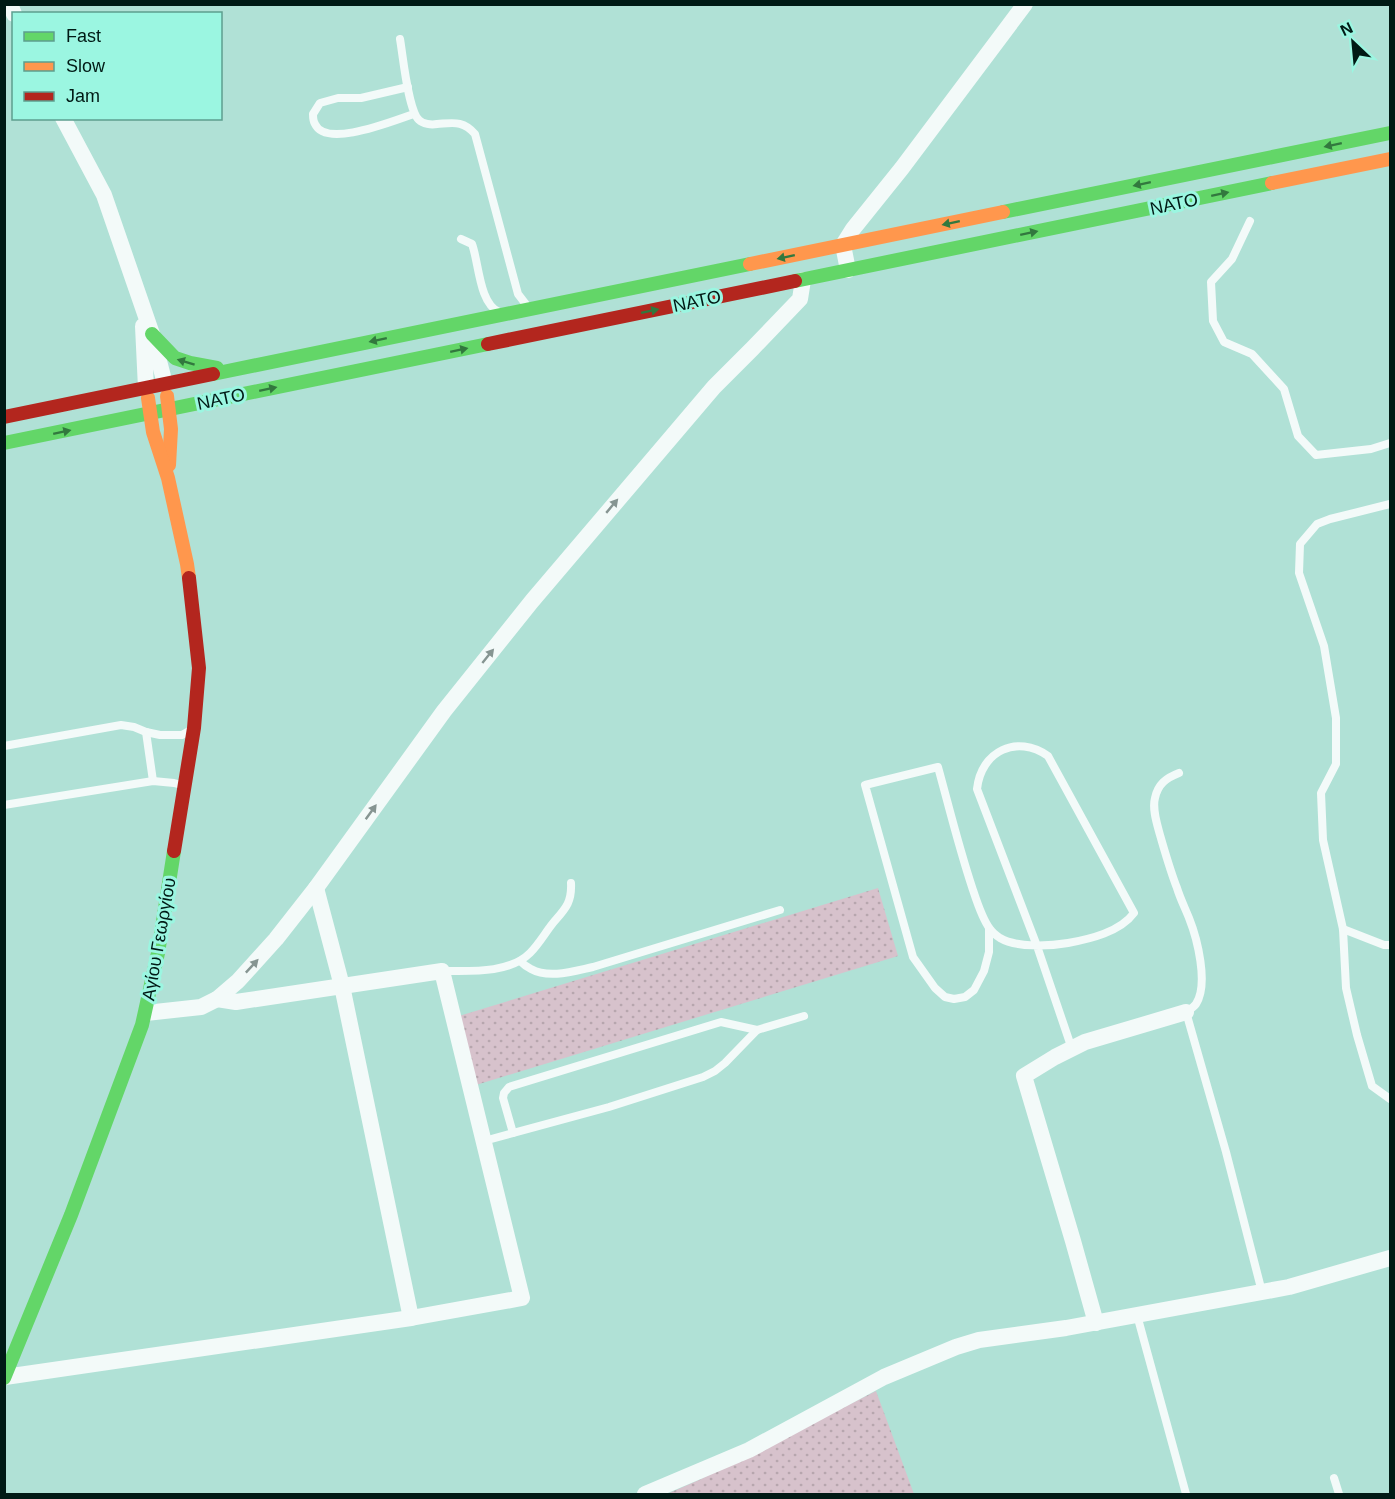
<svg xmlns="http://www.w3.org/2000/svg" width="1395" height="1499" font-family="Arial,sans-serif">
<defs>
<pattern id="green-dots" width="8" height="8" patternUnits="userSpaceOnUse" patternTransform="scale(1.5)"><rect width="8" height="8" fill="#d7c2cc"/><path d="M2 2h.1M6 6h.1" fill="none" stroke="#b7a6ae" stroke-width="1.8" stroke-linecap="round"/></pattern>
</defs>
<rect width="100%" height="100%" fill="#b0e1d6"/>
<!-- green -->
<g fill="url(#green-dots)">
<path d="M878,888L898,956L476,1085L459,1016Z"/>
<path d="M876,1391L914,1494H667L701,1479Z"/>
</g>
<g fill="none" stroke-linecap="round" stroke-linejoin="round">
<!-- lane -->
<g stroke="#f3faf9" stroke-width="8">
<path d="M400,39C403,56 408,110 419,120C423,124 431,125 437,124C453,123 463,120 475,134L518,294L528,307"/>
<path d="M408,87L361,98H338L320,103L313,114C313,117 313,121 315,124C326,149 395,120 414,114"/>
<path d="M1250,221L1232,259L1211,282L1213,321L1224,342L1252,354L1284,389L1298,436L1316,455L1371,449L1390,443"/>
<path d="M461,239L472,244C479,263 479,303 499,312"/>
<path d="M1390,504L1330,519L1317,524L1300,544L1299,573L1324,646L1336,718V764L1321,793L1323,840L1343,929L1346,988L1357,1035L1372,1086L1390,1099"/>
<path d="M146,732L153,781"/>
<path d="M4,746L121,725L134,727L146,732L160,735H182L191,730"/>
<path d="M1179,773C1166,778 1158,784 1155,798C1152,809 1157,824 1160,835C1165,852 1170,870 1177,888C1180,898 1185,908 1189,918C1197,938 1209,984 1196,1004C1194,1007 1189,1010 1186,1012L1226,1152L1262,1292"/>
<path d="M4,805L153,781L174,783L185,786"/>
<path d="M989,928V952L984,971L974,990L965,997L954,999L945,997L935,988L913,957L865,785L938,767C949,807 959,848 972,887C976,899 982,919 990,929C992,932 997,936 1000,938C1017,948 1050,946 1068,943C1090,939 1120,932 1134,913L1048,756C1017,734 981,751 977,789L1037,946L1072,1049"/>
<path d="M1343,929L1384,945H1390"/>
<path d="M520,961C523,964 527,967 531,969C549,979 574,971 593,967L780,910"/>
<path d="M442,971C470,971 509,974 530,953C539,944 545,933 553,923C565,909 572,903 571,883"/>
<path d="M513,1133L503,1098L504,1093L509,1087L721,1022L757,1030"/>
<path d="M484,1141L609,1107L703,1077L715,1071L725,1063L757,1030L804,1016"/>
<path d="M1137,1315L1186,1494"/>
<path d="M1334,1478L1339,1494"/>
</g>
<!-- street -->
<g stroke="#f3faf9" stroke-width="16">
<path d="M10,4L14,14"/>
<path d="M63,118L104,195L152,334L165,384"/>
<path d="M848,270L843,245L853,229L902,168L1025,4"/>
<path d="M143,326L146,388"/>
<path d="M316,888L342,986L411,1318"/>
<path d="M146,1013L201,1007L217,999L238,981L276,939L316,888L444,711L532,601L714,387L752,349L800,299L803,280"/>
<path d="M1096,1323L1073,1241L1024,1076L1055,1057L1085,1042L1186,1012"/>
<path d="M5,1377L411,1318L522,1298L442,971L236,1002L217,999"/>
<path d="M645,1494L749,1450L884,1377L956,1347L979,1340L1066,1328L1289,1287L1390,1258"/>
</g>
<!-- fast -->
<g stroke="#63d668" stroke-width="14">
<path d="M1003,212L1390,133"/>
<path d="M795,281L1272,183"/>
<path d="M152,334L175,358L190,363L217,368"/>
<path d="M213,374L750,264"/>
<path d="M4,443L488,344"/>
<path d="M4,1378L71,1215L142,1025L158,953L174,851"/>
</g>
<!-- slow -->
<g stroke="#ff974d" stroke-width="14">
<path d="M1272,183L1390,159"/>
<path d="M750,264L1003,212"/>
<path d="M167,396L171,429L169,465"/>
<path d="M148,398L153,432L168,478L187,564L189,578"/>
</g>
<!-- jam -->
<g stroke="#b3261e" stroke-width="14">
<path d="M488,344L795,281"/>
<path d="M4,417L213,374"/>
<path d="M174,851L194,728L199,668L189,578"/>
</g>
</g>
<!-- one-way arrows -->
<defs><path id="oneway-solid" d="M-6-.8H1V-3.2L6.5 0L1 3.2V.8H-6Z" transform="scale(1.5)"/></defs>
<g fill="#32783e">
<use href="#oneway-solid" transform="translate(1333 145) rotate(168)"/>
<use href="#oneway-solid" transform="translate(1142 184) rotate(168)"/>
<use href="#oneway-solid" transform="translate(1220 194) rotate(-12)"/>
<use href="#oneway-solid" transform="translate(951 223) rotate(168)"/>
<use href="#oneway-solid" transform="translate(1029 233) rotate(-12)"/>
<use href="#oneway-solid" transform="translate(786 257) rotate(168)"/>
<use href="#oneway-solid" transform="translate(650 311) rotate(-12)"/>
<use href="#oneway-solid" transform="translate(378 340) rotate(168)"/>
<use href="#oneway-solid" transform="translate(459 350) rotate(-12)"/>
<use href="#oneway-solid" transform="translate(186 362) rotate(-163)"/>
<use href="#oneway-solid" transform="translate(268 389) rotate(-12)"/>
<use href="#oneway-solid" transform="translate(62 432) rotate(-12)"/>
</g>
<g fill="#869592">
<use href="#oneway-solid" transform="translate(612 506) rotate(-50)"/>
<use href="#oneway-solid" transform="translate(488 656) rotate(-51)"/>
<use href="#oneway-solid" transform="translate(371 812) rotate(-54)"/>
<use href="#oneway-solid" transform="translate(252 966) rotate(-47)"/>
</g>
<g text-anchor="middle" stroke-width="6" stroke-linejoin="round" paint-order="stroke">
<!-- street labels -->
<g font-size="18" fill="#001a15" stroke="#9bf6e1">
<text transform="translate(1174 204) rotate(-12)" y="6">ΝΑΤΟ</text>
<text transform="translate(697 301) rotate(-12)" y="6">ΝΑΤΟ</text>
<text transform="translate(221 399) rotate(-12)" y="6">ΝΑΤΟ</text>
<text transform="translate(159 939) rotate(-80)" y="6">Αγίου Γεωργίου</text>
</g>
</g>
<!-- border -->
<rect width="1395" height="1499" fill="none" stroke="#001a15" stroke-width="12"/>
<!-- legend -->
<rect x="12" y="12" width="210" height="108" fill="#9bf6e1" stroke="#5d9e8f" stroke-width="1.5"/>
<rect x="24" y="32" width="30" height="9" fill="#63d668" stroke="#5d9e8f" stroke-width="1.5"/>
<text x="66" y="42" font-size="18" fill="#001a15">Fast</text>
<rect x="24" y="62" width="30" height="9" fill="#ff974d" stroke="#5d9e8f" stroke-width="1.5"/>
<text x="66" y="72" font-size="18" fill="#001a15">Slow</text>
<rect x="24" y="92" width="30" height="9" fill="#b3261e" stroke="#5d9e8f" stroke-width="1.5"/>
<text x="66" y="102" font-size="18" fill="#001a15">Jam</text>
<!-- north arrow -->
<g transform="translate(1353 42) rotate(334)" stroke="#9bf6e1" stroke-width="4.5" paint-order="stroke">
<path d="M0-4.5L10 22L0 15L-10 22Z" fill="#001a15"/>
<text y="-9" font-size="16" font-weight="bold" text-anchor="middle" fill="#001a15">N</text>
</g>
</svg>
